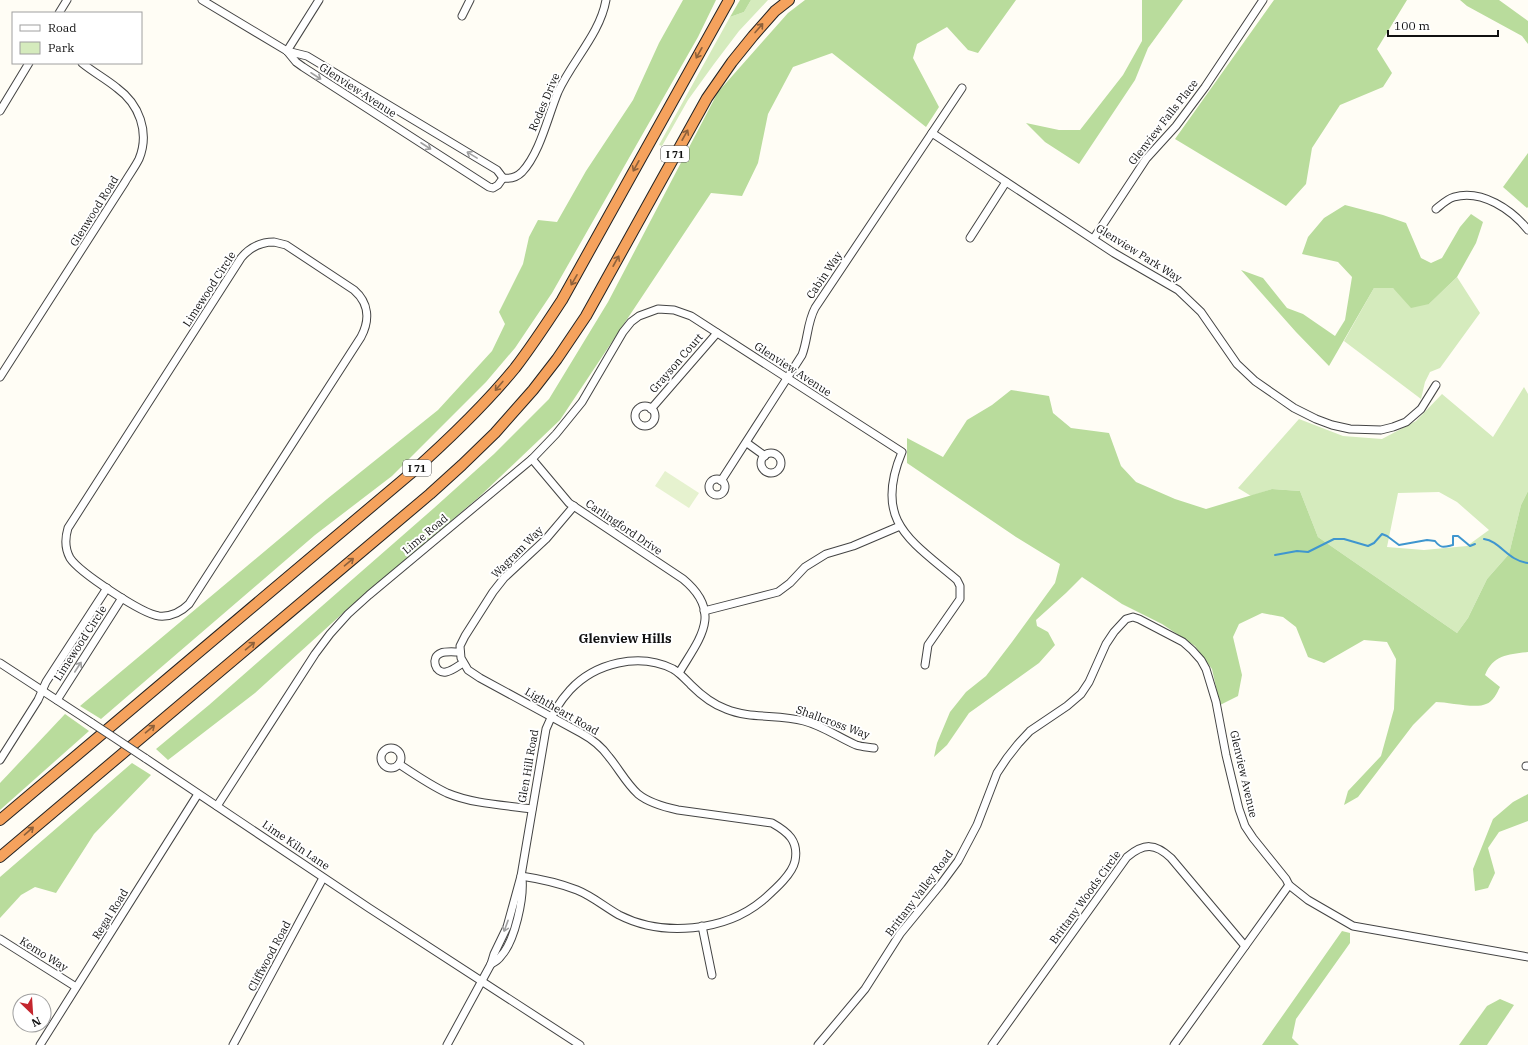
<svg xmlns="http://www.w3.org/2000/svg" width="1528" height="1045" font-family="'IBM Plex Serif',serif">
<rect width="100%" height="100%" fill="#fffdf5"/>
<!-- green -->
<g fill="#d5ebbd" fill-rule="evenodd">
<path d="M751,0H768L739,31L714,64L688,100L662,146L659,145L730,17L744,12Z"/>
<path d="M1457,277L1480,313L1440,368L1430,372L1425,382L1421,399L1344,341L1374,288H1393L1429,304Z"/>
<path d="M1524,387L1528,394V491L1521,505L1509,554L1487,579L1468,618L1457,633L1318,537L1300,491L1272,489L1251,496L1238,488L1299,419L1343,436L1382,439L1416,421L1442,394L1493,437ZM1439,492L1457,502L1489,530L1467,546L1424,550L1387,547L1398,493Z"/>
</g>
<!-- forest -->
<g fill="#b9dc9c">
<path d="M683,0H716L698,37L552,293L515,348L486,382L392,476L315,535L101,719L80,706L327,499L438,410L492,351L505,324L499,312L523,264L529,237L538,220L557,222L586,171L633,100L659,43Z"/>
<path d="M740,0H751L744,12L730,17Z"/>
<path d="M805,0H1016L978,53L968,50L947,27L917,44L913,58L939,107L926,127L832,53L793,67L768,114L758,163L742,196L711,193L560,420L479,497L343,613L255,693L168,760L156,749L209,705L434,508L494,454L549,399L608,302L718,92L788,13Z"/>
<path d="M1142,0H1183L1148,48L1135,80L1079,164L1045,142L1026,123L1059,130H1080L1123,75L1142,41Z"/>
<path d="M1274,0H1407L1377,49L1392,73L1383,87L1340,105L1312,148L1306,184L1286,206L1175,139Z"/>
<path d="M1460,0H1499L1528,21V44L1522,36L1467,6Z"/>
<path d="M1528,153V207L1527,208L1503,187Z"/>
<path d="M1345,205L1383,215L1406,223L1421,258L1431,263L1442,258L1460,227L1471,214L1483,222L1476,243L1457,277L1429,304L1411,308L1393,288H1374L1329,366L1296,332L1241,270L1263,278L1287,308L1303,314L1335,336L1345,320L1352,277L1338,262L1302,254L1308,237L1324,218Z"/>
<path d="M1011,390L1049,396L1053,413L1071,428L1109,433L1121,466L1136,482L1175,499L1206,509L1272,489L1300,491L1318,537L1457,633L1468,618L1487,579L1509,554L1521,505L1528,491V652C1509,654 1493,655 1485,675L1500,687C1497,693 1493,702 1486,704C1476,709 1448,702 1436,702L1413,725L1358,797L1344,805L1348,791L1381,756L1394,709L1396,659L1387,642L1364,640L1324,663L1308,657L1296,627L1283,617L1262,613L1239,624L1233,637L1242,675L1238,696L1220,705L1212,669L1195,646L1162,624L1122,604L1082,577L1066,593L1036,620L1037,626L1048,632L1055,645L1039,663L969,713L947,745L934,757L937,743L950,712L966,692L986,676L1012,642L1055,583L1060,564L1016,537L907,463V438L943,457L967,420L992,405Z"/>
<path d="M65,714L89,731L0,810V783Z"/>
<path d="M132,763L151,775L94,834L56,893L35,887L21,895L0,918V877Z"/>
<path d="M1528,794V821L1499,832L1488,848L1495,873L1488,888L1475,891L1473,869L1493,819L1513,802Z"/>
<path d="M1342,931L1350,933V943L1296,1019L1292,1038L1299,1045H1262Z"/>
<path d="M1500,999L1514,1005L1487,1045H1459L1487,1006Z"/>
</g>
<!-- pitch -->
<path fill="#e6f2cf" d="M665,471L699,493L689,508L655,486Z"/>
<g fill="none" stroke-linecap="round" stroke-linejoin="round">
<!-- stream -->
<g stroke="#3f96cf" stroke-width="2">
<path d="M1484,539C1500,541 1508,561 1528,563"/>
<path d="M1275,555L1297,551L1308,552L1334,539H1344L1368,546L1374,543L1382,534L1387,536L1399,545L1427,540L1435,541C1441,549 1444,547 1453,545V536H1458L1470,546L1475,544"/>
</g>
<defs>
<g id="minor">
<path d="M202,0L287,51L296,62L303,67L489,187L493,188L498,185L503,178"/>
<path d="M59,13L67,0"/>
<path d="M462,16L470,0"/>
<path d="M287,51L307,56L497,170L503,178"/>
<path d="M287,51L319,0"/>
<path d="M0,111L29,63"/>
<path d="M932,133L1114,253L1178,290L1201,312L1237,364L1255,381L1294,408L1316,419L1332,425L1350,429L1381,430L1393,427L1406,422L1421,409L1436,385"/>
<path d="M503,178C510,179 516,178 522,172C540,153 548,116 558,92C572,61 600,34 606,0"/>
<path d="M1436,209C1442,204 1447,199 1454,197C1482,189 1512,210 1528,230"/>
<path d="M970,238L1006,182"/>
<path d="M1094,238L1146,159L1176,126L1205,87L1263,0"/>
<path d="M274,242L286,245L354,290C369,303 370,320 361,337L189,604C181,612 171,617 159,616C142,614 79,572 70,558C65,549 65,538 68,528L241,258C250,247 260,242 274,242Z"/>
<path d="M0,377L125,182C129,175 135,167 139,159C150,132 139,104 117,88C106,79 93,72 82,63"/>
<circle cx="645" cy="416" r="10"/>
<path d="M651,409L717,333"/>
<path d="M747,443L765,456"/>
<circle cx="771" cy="463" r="10"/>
<path d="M532,459L569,503L683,579C724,613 699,639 679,673"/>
<circle cx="717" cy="487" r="8"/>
<path d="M721,481L802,355C808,339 807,323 815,308L962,88"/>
<path d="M704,611L778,592L790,583L805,567L826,554L853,546L900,526"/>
<path d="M460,652C454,652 446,651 441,653C430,657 435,674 446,672C452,671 458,666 463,663"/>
<path d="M0,663L92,723"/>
<path d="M57,700L122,598"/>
<circle cx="391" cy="758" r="10"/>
<path d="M145,758L369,908L580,1045"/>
<path d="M0,760L38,700L46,682L107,588"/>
<path d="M399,764C414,774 430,785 447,793C473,804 504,805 532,809"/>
<path d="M1526,766H1528"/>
<path d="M217,806L315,654L330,634L348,614L369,595L532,459L556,434L582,402L623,332L631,322L639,316L658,309L674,310L691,316L902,452C873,521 910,540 957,580L960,586V599L928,645L925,665"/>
<path d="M521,876C541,879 559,883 577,890C592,896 605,907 619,915C662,937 725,932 763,900C773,891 792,875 795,861C799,841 788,832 772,823L678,810C664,807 649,803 638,794C626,783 619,769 609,757C602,747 592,739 581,733L480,678L468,670L461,658L460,646L465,636L493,592L504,578L546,539L574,506"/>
<path d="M702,926L712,975"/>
<path d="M0,939L76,987"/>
<path d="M491,964C495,962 499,959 501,956C515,941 524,898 522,878"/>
<path d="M40,1045L198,794"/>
<path d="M233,1045L323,878"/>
<path d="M447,1045L491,964L494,954L507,927L521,876L546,729C552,714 559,702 570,690C595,663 639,652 673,669C680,673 686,680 691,685C701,695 712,704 726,709C750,719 778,714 804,721C823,726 838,737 856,745C862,747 868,747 874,748"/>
<path d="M818,1045L865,989L900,934L941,884L958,861L977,825L997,773L1007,758L1018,744L1030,731L1067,706L1081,694L1089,682L1106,644L1114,632L1126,619L1133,617L1139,619L1183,642L1192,650L1201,660L1206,669L1216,702L1226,755L1239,809L1245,826L1253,838L1286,879L1289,885L1308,900L1353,926L1528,957"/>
<path d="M992,1045L1127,857C1144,843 1155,843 1171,858L1245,946"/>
<path d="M1174,1045L1289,885"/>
</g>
<g id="highway">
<path d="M0,820L410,474C447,441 483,407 515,368C532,346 547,323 562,300L729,0"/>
<path d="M0,857L430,494L462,465L495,433L533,390L557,359L586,316L707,98L732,62L753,36L775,11L789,0"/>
</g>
</defs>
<!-- minor casing -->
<use href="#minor" stroke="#444" stroke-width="9"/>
<!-- highway casing -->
<use href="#highway" stroke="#222" stroke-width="12"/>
<!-- minor -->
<use href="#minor" stroke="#fff" stroke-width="7"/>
<!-- highway -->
<use href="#highway" stroke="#f5a25d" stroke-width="10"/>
<defs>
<path id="minor-bridge" d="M92,723L145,758"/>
</defs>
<!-- minor-bridge casing -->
<use href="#minor-bridge" stroke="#444" stroke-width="9" stroke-linecap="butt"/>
<!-- minor-bridge -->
<use href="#minor-bridge" stroke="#fff" stroke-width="7"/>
</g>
<!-- one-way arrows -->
<defs><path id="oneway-shaft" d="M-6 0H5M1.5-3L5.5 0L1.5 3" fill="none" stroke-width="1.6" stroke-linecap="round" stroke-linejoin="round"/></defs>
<g stroke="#8e613b">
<use href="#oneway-shaft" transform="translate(759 28) rotate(-49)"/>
<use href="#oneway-shaft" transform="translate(699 53) rotate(119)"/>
<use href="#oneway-shaft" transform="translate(685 135) rotate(-61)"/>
<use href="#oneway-shaft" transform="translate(636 166) rotate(119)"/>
<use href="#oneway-shaft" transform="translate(616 261) rotate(-61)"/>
<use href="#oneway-shaft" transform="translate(574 280) rotate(120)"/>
<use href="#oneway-shaft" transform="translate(499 386) rotate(130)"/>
<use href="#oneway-shaft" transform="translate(349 562) rotate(-40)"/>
<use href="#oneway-shaft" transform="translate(250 646) rotate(-40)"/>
<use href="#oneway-shaft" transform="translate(150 729) rotate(-40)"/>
<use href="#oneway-shaft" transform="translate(29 831) rotate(-41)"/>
</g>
<g stroke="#a0a0a0">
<use href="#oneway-shaft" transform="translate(316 76) rotate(33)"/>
<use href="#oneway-shaft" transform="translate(426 146) rotate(33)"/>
<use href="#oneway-shaft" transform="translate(472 155) rotate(-149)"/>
<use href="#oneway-shaft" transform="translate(78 667) rotate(-57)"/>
<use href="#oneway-shaft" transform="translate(506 926) rotate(110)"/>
</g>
<g text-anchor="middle" stroke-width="4" stroke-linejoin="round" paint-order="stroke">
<!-- shield labels -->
<g fill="#fff" stroke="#585858" stroke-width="1">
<rect x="661" y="146" width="28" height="16" rx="3"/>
<rect x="403" y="460" width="28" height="16" rx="3"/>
</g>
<g font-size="10" font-weight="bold" fill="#111">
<text x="675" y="158">I 71</text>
<text x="417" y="472">I 71</text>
</g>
<!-- street labels -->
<g font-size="11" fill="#111" stroke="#fff">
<text transform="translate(358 90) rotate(33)" y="4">Glenview Avenue</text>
<text transform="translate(544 102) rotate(-67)" y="4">Rodes Drive</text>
<text transform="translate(1163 122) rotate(-52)" y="4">Glenview Falls Place</text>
<text transform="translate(94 211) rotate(-58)" y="4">Glenwood Road</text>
<text transform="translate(1139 253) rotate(32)" y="4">Glenview Park Way</text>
<text transform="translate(824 275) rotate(-56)" y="4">Cabin Way</text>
<text transform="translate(209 289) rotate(-57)" y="4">Limewood Circle</text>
<text transform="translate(676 363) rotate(-49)" y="4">Grayson Court</text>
<text transform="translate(793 369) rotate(33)" y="4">Glenview Avenue</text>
<text transform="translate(624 527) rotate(34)" y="4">Carlingford Drive</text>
<text transform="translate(425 534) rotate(-40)" y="4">Lime Road</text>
<text transform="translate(517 552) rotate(-45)" y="4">Wagram Way</text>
<text transform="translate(80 643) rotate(-57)" y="4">Limewood Circle</text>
<text transform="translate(562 711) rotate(30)" y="4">Lightheart Road</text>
<text transform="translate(833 722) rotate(20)" y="4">Shallcross Way</text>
<text transform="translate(528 766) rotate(-80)" y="4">Glen Hill Road</text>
<text transform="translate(1244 774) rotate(77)" y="4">Glenview Avenue</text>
<text transform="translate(296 845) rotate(34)" y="4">Lime Kiln Lane</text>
<text transform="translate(919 893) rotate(-53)" y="4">Brittany Valley Road</text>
<text transform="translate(1085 897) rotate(-54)" y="4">Brittany Woods Circle</text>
<text transform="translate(110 914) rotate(-58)" y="4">Regal Road</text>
<text transform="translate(44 954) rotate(32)" y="4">Kemo Way</text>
<text transform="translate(269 956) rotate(-62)" y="4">Cliffwood Road</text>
</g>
<!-- quarter labels -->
<g font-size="13" font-weight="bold" fill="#111" stroke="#fff">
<text x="625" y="643">Glenview Hills</text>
</g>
</g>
<!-- legend -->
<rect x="12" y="12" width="130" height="52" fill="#ffffff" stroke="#a0a0a0"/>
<rect x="20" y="25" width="20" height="6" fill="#ffffff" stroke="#a0a0a0"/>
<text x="48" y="32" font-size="12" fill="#111111">Road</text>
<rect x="20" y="42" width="20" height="12" fill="#d5ebbd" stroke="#a0a0a0"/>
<text x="48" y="52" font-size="12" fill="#111111">Park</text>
<!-- north arrow -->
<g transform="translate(32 1013) rotate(155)"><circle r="19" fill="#ffffff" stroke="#a0a0a0"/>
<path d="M0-3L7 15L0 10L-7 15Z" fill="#c4262e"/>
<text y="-6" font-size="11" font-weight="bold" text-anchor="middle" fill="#111111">N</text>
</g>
<!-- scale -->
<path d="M1388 30v6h110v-6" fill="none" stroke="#111111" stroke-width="2"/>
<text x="1394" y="30" font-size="12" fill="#111111" stroke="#ffffff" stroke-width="3" paint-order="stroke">100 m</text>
</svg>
